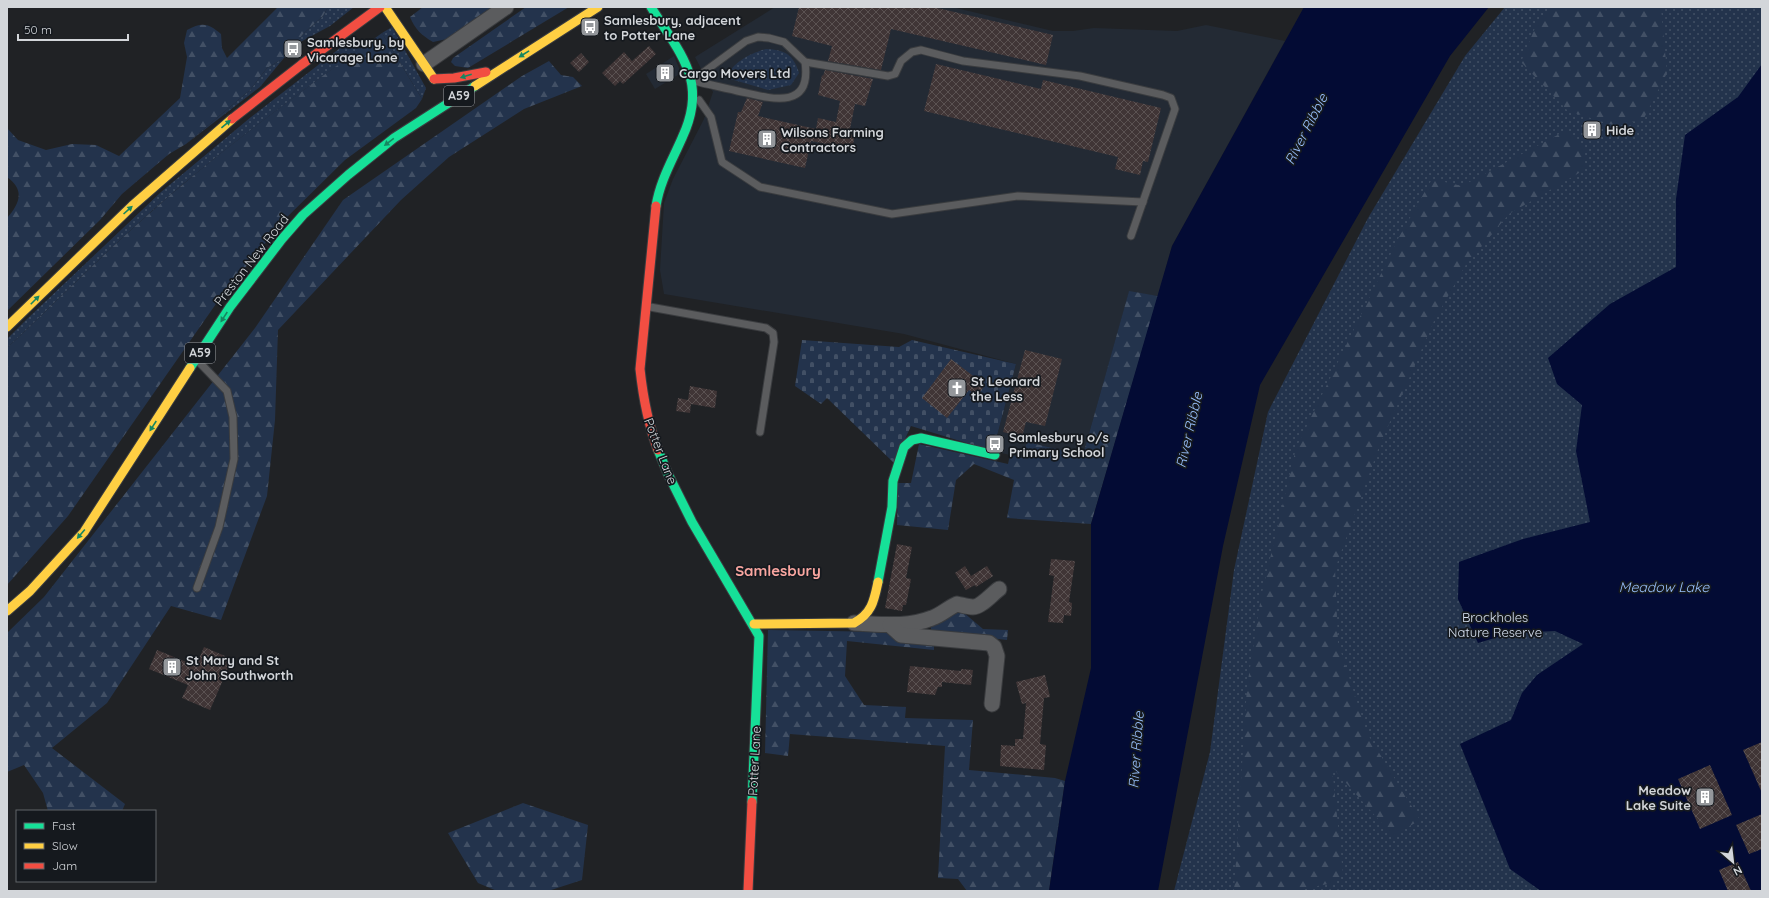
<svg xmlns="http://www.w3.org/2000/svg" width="1769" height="898" font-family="Quicksand,sans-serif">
<defs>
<pattern id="green-dots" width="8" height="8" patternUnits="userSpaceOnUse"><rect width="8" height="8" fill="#23334c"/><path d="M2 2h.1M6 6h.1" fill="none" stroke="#425065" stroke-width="1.8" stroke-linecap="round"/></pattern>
<pattern id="forest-firs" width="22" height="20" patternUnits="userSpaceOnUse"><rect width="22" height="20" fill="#23334c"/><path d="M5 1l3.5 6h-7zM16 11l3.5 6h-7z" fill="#425065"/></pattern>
<pattern id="cemetery-stones" width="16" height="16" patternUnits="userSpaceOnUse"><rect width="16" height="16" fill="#23334c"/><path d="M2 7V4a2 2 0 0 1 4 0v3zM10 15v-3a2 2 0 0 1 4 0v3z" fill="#425065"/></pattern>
<pattern id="building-cross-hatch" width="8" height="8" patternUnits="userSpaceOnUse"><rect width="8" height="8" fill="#403536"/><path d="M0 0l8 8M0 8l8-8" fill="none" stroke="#5b5252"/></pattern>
</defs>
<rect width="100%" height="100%" fill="#202225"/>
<!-- built -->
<g fill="#232a34">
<path d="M775,7H952L1053,31H1073L1094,28L1177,31L1206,25L1285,41L1172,246L1158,296L1129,292L1083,455L1027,442L1022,458L993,451L1016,364L904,334L664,294L660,270L664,203L673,179L704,119L713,92L695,57Z"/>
<path d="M674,56L681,73L655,89L646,74Z"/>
</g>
<!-- green -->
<g fill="url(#green-dots)">
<path d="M328,7H354L330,26L293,46L303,34L323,16Z"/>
<path d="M1505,7H1762V891H1174L1210,752L1234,570L1268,412L1368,218L1465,56Z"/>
<path d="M392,27L426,88L422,99L382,33Z"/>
<path d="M353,38L360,49C286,103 209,159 141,221C95,262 52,306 7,348V339L27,319L161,192L251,117Z"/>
<path d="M766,49C785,50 793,54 799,73L791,85L768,90L727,78C731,63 751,53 766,49Z"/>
<path d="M284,58L260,87L186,144L250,90L267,68Z"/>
</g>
<!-- forest -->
<g fill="url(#forest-firs)">
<path d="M278,7H328L323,16L303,34L284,58L267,68L250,90L186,144L169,154L122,194L100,220L7,311V218C20,203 25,190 7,177V128L18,140L46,150L72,144L96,145L119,156L180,98L187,57L184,43L187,30C202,22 208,23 221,34L222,48L227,58Z"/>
<path d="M423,7H492L447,39L433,42C421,35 415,29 410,17Z"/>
<path d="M526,7H569L468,68L455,66L451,62L453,58Z"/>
<path d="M1551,7H1655L1661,9L1667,73L1643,120L1613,125L1568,111L1521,62L1537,23Z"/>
<path d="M382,33L422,99L416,108L345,160L284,220L218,301L68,516L7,585V348C52,306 95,262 141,221C216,153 300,92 382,33Z"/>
<path d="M549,61L561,75L573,77L582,86L524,109L449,157L401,200L278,330L275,420L267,496L221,620L171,606L107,703L52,748L125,804L122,811H48L43,793L24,765L7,772V633L44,597L255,328L343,200L522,76Z"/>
<path d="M1567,130L1584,147V170L1509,214L1465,266L1434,321L1379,447L1335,569L1338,643L1367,733L1420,820L1393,836L1332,767L1343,874L1333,883L1302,889V891H1234L1247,687L1261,597L1296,448L1399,237L1432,179L1462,186Z"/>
<path d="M1129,291L1158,296L1091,524L1007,518L1014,480L974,464L956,480L948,530L897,525L898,483H911L919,444L1008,464L1010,455L1022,458L1027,442L1083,455Z"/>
<path d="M959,610L963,612L983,629L1008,630L1007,640L931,631V624Z"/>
<path d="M768,630L888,632L934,644V650L847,641L845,676L864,705L906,707L905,718L973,720L969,770L1055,778L1065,781L1049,891H967L958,879L938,878L945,746L790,734L788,756L765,753Z"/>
<path d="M523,803L588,825L582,880L548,891H497L478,883L448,833Z"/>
</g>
<!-- cemetery -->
<path fill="url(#cemetery-stones)" d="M802,340L899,347L912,340L1016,364L993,451L911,426L894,463L827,398L821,404L795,386Z"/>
<!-- water -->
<g fill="#030b34">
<path d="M1304,7H1489L1450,56L1260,385L1223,546L1158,891H1049L1065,781L1091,668V524L1172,246Z"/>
<path d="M1762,64V891H1541L1510,869L1460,744L1511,720L1522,693L1537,675L1583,644L1555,631L1511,633L1478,643L1458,599L1459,562L1523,539L1590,522L1576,451L1582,405L1557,384L1548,358L1610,304L1676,267V199L1685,135L1738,97Z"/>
</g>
<!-- building -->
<g fill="url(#building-cross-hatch)">
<path d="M799,7H933L1053,35L1046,65L891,29L881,70L828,61L832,46L792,36Z"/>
<path d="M649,46L656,54L623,84L620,81L615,86L602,73L624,52L632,61Z"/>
<path d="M581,53L589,62L579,72L570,63Z"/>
<path d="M936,64L1041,89L1043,80L1161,108L1148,162L1143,161L1140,175L1115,169L1118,157L924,111Z"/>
<path d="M825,70L873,79L865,106L855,104L849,134L855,135L852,149L811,141L805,168L729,151L738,112H741L747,98L763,102L758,116L816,129L818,118L836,122L840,101L818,95L822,75L823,76Z"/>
<path d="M1025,350L1062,359L1045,426L1026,422L1022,437L1003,432Z"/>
<path d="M951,359L985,385L977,396L969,390L947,418L922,398Z"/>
<path d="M690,386L717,391L715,408L691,404L690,413L676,411L678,398L688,400Z"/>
<path d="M897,544L912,547L906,578L911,579L906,605H903L902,611L885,608Z"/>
<path d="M1051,559L1075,561L1069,602L1072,603L1071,616L1064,615L1063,623L1048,622L1054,576L1049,575Z"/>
<path d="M965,566L971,576L987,566L993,576L976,587L975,585L966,590L955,573Z"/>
<path d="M204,647L232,659L210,710L182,698L188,685L149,669L157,650L196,666Z"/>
<path d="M910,666L961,671V669L973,670L971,685L942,682V687H938L935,695L907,692Z"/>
<path d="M1045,675L1050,697L1044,698L1040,744L1046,745L1044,770L1000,766L1001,745L1015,746V739H1023L1026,703L1022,704L1016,682Z"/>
<path d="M1762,742V793L1743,750Z"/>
<path d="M1710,765L1732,815L1700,829L1678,779Z"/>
<path d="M1762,814V849L1749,854L1736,825Z"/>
<path d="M1738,862L1751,891H1728L1719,870Z"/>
</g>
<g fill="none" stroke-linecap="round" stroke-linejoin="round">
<defs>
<g id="lane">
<path d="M693,80L746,41L758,37L769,38L784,42L805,62L888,76L895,74L901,61L912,52L921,50L963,61L1080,76L1163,95L1171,98L1175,109L1131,236"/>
<path d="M694,81C710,85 726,88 742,92C772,99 812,110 805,62"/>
<path d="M699,100L711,117L722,162L760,187L892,214L1018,196L1143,202"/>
<path d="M650,307L766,328L773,333L774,342L760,432"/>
<path d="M197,588L219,527L234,459L233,417L227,391L198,361"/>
</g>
<g id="street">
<path d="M424,64L506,7"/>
<path d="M854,623C880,624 907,628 932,618C941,615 948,608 957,604C962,605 968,607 973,607C981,607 992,594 999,589"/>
<path d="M890,625L901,635L989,643L994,647L997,656L992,704"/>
</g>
<g id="fast">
<path d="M651,7C680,54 709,81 682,138C672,161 660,181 656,206"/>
<path d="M190,368L230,307L282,239L303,215L348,175L394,138L475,86"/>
<path d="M658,450L668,474L692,522L759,636L752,802"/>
<path d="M878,582L892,507L893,481L904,447L912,440L921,438L995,455"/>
</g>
<g id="slow">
<path d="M385,7L434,79"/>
<path d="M475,86L598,7"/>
<path d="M7,327L132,206L232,119"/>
<path d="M7,611L30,591L84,532L190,368"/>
<path d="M754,624L854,623C872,613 874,601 878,582"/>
</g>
<g id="jam">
<path d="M434,79L454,78L486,72"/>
<path d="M232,119L301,65L380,7"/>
<path d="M656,206L640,369C643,397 648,424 658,450"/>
<path d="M748,891L752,802"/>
</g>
</defs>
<!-- lane casing -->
<use href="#lane" stroke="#3a3c3f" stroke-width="9"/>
<!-- street casing -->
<use href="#street" stroke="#3a3c3f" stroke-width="17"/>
<!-- fast casing -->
<use href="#fast" stroke="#3a3c3f" stroke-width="11"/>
<!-- slow casing -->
<use href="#slow" stroke="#3a3c3f" stroke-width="11"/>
<!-- jam casing -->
<use href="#jam" stroke="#3a3c3f" stroke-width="11"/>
<!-- lane -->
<use href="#lane" stroke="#5b5c5e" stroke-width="7"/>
<!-- street -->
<use href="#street" stroke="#5b5c5e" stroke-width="15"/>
<!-- fast -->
<use href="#fast" stroke="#16e098" stroke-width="9"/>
<!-- slow -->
<use href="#slow" stroke="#ffcf43" stroke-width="9"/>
<!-- jam -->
<use href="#jam" stroke="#f24e42" stroke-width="9"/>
</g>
<!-- one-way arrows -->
<defs><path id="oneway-solid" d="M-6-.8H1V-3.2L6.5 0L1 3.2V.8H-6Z"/></defs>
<g fill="#168661">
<use href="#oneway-solid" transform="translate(524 54) rotate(148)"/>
<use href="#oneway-solid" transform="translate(466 76) rotate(162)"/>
<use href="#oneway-solid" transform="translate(226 124) rotate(-40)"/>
<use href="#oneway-solid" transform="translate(389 142) rotate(143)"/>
<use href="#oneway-solid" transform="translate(128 210) rotate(-42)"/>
<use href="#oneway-solid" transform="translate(35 300) rotate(-45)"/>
<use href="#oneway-solid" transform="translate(224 317) rotate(123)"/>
<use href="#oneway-solid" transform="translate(153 426) rotate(123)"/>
<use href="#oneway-solid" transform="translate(81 534) rotate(130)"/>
</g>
<!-- icons -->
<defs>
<symbol id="bus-square" viewBox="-11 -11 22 22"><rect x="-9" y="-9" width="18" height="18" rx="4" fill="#94979b" stroke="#15191e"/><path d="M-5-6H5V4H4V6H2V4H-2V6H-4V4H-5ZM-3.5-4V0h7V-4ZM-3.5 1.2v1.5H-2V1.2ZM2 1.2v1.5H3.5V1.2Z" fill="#fff"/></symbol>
<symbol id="building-square" viewBox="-11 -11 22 22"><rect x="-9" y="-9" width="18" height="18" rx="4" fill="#94979b" stroke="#15191e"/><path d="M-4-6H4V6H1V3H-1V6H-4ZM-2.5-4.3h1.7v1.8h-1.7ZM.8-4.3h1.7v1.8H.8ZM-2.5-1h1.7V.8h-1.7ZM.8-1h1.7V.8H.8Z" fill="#fff"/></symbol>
<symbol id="church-square" viewBox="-11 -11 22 22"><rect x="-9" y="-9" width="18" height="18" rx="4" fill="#94979b" stroke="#15191e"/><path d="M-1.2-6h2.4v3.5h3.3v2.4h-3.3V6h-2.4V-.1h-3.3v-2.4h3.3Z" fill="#fff"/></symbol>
</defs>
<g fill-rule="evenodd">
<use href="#bus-square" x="579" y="16" width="22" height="22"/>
<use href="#bus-square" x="282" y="38" width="22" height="22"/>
<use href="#building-square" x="654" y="62" width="22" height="22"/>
<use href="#building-square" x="1581" y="119" width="22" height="22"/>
<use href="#building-square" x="756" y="128" width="22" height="22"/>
<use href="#church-square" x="946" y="377" width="22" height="22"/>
<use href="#bus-square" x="984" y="433" width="22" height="22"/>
<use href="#building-square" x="161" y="656" width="22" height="22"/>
<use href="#building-square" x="1694" y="786" width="22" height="22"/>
</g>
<g text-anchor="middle" stroke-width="3.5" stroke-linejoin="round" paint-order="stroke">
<!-- shield labels -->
<g fill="#15191e" stroke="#9a9da2" stroke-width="1">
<rect x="444" y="86" width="30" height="20" rx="3"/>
<rect x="185" y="343" width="30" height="20" rx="3"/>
</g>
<g font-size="12" font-weight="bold" fill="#d3d6da">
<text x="459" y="100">A59</text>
<text x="200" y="357">A59</text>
</g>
<!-- poi labels -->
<g font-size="13" font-weight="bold" fill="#d3d6da" stroke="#15191e" text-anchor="start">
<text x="604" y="25">Samlesbury, adjacent<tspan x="604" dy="15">to Potter Lane</tspan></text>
<text x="307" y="47">Samlesbury, by<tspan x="307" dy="15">Vicarage Lane</tspan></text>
<text x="679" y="78">Cargo Movers Ltd</text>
<text x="1606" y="135">Hide</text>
<text x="781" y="137">Wilsons Farming<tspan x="781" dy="15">Contractors</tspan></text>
<text x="971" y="386">St Leonard<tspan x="971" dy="15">the Less</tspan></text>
<text x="1009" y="442">Samlesbury o/s<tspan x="1009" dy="15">Primary School</tspan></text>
<text x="186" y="665">St Mary and St<tspan x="186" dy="15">John Southworth</tspan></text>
<text x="1691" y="795" text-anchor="end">Meadow<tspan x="1691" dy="15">Lake Suite</tspan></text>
</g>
<!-- street labels -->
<g font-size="13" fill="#d3d6da" stroke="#15191e">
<text transform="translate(251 260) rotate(-52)" y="5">Preston New Road</text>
<text transform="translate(661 451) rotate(69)" y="5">Potter Lane</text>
<text transform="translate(754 761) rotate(-87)" y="5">Potter Lane</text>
</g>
<!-- park labels -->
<g font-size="13" fill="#d7e1f1" stroke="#15191e">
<text x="1495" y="622">Brockholes<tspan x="1495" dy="15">Nature Reserve</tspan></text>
</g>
<!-- water labels -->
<g font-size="14" font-style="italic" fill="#98bffc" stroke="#15191e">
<text transform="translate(1306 129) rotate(-63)" y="5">River Ribble</text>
<text transform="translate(1189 430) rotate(-77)" y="5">River Ribble</text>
<text x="1664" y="592">Meadow Lake</text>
<text transform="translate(1136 750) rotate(-86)" y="5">River Ribble</text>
</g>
<!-- quarter labels -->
<g font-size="15" font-weight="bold" fill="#f9a6a0" stroke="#15191e">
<text x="778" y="576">Samlesbury</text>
</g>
</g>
<!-- border -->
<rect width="1769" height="898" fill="none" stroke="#d3d6da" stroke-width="16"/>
<!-- legend -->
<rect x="16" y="810" width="140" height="72" fill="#15191e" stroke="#616569"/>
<rect x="24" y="823" width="20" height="6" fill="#16e098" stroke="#616569"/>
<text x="52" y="830" font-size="12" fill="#d3d6da">Fast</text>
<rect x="24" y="843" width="20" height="6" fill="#ffcf43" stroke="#616569"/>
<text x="52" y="850" font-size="12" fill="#d3d6da">Slow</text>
<rect x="24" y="863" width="20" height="6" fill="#f24e42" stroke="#616569"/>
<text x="52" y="870" font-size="12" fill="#d3d6da">Jam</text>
<!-- north arrow -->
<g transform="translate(1733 862) rotate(152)" stroke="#15191e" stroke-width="3" paint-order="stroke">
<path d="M0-3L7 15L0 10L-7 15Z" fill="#d3d6da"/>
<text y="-6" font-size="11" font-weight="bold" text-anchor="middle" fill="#d3d6da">N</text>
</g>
<!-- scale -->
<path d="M18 34v6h110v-6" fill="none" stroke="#d3d6da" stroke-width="2"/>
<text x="24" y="34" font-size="12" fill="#d3d6da" stroke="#15191e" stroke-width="3" paint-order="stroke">50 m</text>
</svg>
